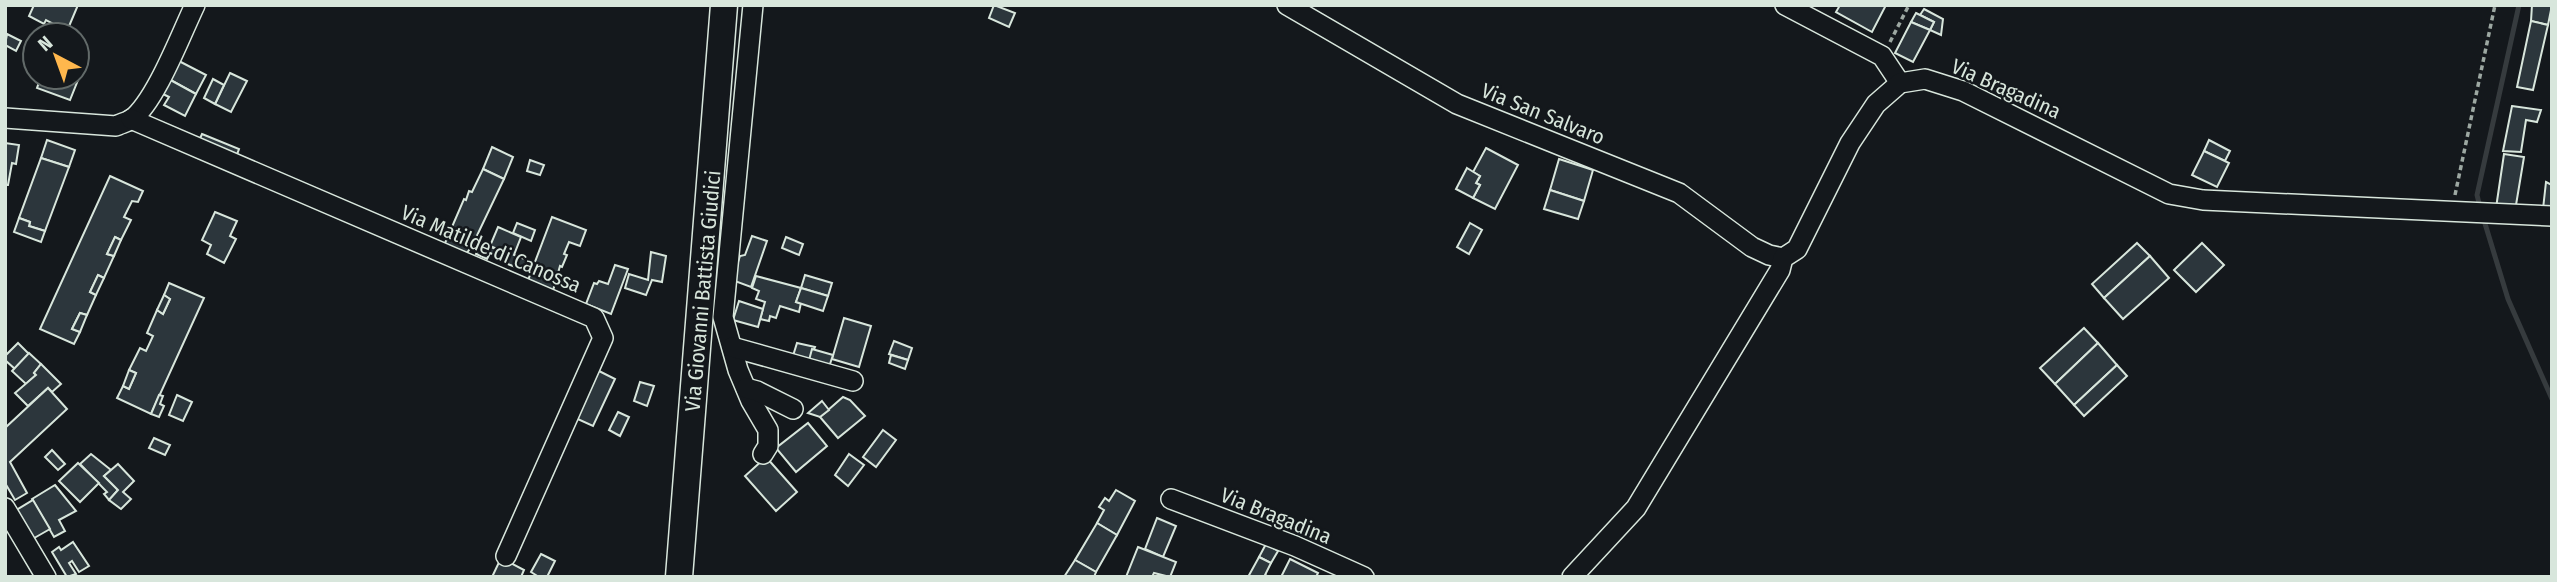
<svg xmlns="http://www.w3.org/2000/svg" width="2557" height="582" font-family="'Fira Sans Condensed',sans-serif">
<rect width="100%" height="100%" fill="#14181c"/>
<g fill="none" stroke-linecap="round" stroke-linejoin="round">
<!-- stream -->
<g stroke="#363b3e" stroke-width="5">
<path d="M2480,207L2477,195L2519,5"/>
<path d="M2483,217L2508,299L2552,399"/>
</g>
</g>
<!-- building -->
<g fill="#2c363c" stroke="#d8e6dc" stroke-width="2">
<path d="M34,5H78L67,31L46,20L44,24L29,16Z"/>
<path d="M994,5L1015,13L1009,27L989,18Z"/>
<path d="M1840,5H1886L1872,32L1836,12Z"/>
<path d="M2532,5H2552L2548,25L2531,21Z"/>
<path d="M1924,9L1943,19L1941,35L1930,30L1934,22L1920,15Z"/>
<path d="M1916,13L1934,22L1930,30L1911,22Z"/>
<path d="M2531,21L2548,25L2533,90L2517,87Z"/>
<path d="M1911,22L1930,30L1913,62L1895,53Z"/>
<path d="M7,34L21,41L16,51L5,45Z"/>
<path d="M175,59L206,75L196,94L165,77Z"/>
<path d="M77,62L84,65L70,100L37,88L41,77H77Z"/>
<path d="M230,73L247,81L231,112L215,104Z"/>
<path d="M165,77L196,94L185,116L164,105L169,97L157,91Z"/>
<path d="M213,79L224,85L215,104L204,98Z"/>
<path d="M2512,106L2541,110L2537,122L2526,120L2521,152L2503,151Z"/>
<path d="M202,134L239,149L235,160L197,145Z"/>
<path d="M47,140L75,150L69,167L41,158Z"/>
<path d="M2209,140L2230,151L2225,161L2204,151Z"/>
<path d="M5,143L19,145L16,164L12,163L8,185H5Z"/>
<path d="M492,147L513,157L504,179L483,169Z"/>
<path d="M1486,148L1518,165L1495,209L1473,198L1480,185L1476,183L1480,176L1473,172Z"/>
<path d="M2204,151L2229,163L2217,187L2192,175Z"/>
<path d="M2504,154L2524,157L2515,211L2496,208Z"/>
<path d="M41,158L69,167L45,231L29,226L30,222L19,218Z"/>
<path d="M1559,159L1593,170L1584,201L1550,190Z"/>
<path d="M530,160L544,165L540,175L527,171Z"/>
<path d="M1467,168L1480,176L1476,183L1480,185L1473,198L1456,189Z"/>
<path d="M483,169L504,179L472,246L463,258L442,250L464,199L466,200L469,191L472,192Z"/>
<path d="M110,176L143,191L138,202L132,201L124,217L131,220L121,240L115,237L107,254L114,256L104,278L98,275L90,292L96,295L87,315L80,313L72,329L80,332L74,344L40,329Z"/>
<path d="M2546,182L2552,185V210L2543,209Z"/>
<path d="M1550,190L1584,201L1578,219L1544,209Z"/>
<path d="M215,212L237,221L230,236L236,239L224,263L207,254L211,245L202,240Z"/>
<path d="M552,217L586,230L580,246L569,242L564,254L567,255L562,267L560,266L552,294L527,283Z"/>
<path d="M19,218L30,222L29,226L45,231L41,242L14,232Z"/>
<path d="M517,223L535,230L531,241L513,233Z"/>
<path d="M1470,223L1482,230L1469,254L1457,247Z"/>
<path d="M498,227L521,237L514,255L527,260L523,270L505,263L509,254L490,246Z"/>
<path d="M752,236L767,241L751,287L732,280L740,256L745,255Z"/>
<path d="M115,237L121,240L114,256L107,254Z"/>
<path d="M786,237L803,244L799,255L782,248Z"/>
<path d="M481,243L501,251L498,256L490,253L487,259L476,254Z"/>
<path d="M2137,243L2150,256L2104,298L2092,284Z"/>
<path d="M2202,243L2224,265L2196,292L2174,270Z"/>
<path d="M651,252L666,256L662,282L652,280L646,295L625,288L629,274L648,280Z"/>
<path d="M2150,256L2169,278L2123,319L2104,298Z"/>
<path d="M615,265L628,269L611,314L586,304L594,283L597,284L599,281L608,284Z"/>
<path d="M98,275L104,278L96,295L90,292Z"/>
<path d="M805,275L832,283L828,296L801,288Z"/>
<path d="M756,276L801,288L796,302L801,303L799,312L780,306L776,318L770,316L769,321L760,319L765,302L756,299L759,291L752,288Z"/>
<path d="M169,283L204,298L151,414L117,398L123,386L129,389L136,373L129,370L140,348L146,351L153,336L147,333L157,310L163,314L170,299L164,295Z"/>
<path d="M801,288L828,296L823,311L796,302Z"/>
<path d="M164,295L170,299L163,314L157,310Z"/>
<path d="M739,301L763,309L758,327L733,320Z"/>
<path d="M80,313L87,315L80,332L72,329Z"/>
<path d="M844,318L871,326L859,367L832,359Z"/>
<path d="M2084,328L2098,343L2055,384L2040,368Z"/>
<path d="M894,341L912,348L908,360L889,354Z"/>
<path d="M18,343L29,354L15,369L5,360V356Z"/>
<path d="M797,343L815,347L808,364L792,359Z"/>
<path d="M2098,343L2117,365L2074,405L2055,384Z"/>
<path d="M812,349L833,355L828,370L808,364Z"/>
<path d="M29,353L41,364L34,373L36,375L26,384L12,371Z"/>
<path d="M891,355L908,360L905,369L889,363Z"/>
<path d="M41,364L61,384L52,392L48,388L28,406L15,393L36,375L34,373Z"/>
<path d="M2117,365L2127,376L2084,416L2074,405Z"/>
<path d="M593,368L615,379L593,426L571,416Z"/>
<path d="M129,370L136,373L129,389L123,386Z"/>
<path d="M640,382L654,386L647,406L634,401Z"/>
<path d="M48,388L67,409L10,462L27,493L15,500L5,483V428Z"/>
<path d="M159,395L163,396L160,404L164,406L159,417L151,414Z"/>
<path d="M177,395L192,402L183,421L169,415Z"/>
<path d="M843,397L850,400L865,416L838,438L820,417Z"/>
<path d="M822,401L829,410L820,417L808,413Z"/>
<path d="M618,412L629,417L620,436L609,430Z"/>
<path d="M808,423L827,446L796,472L776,448Z"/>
<path d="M883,430L896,440L876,467L863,457Z"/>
<path d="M154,438L170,445L165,455L149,448Z"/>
<path d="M52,450L65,464L58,470L45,457Z"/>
<path d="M91,454L111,470L104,476L118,490L109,500L104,494L107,492L80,464Z"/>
<path d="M849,454L864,465L848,486L835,475Z"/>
<path d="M766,457L797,492L776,511L745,476Z"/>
<path d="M78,463L99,483L80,502L59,481Z"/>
<path d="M118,464L134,481L123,492L131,499L121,509L109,500L118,490L104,476Z"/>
<path d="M55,485L76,511L59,520L65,531L54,537L32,499Z"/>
<path d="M1116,490L1135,501L1117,535L1097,523L1104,510L1099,507L1105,498L1109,501Z"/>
<path d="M33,500L50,529L29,541L13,512Z"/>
<path d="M1157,518L1176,526L1163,557L1145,549Z"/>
<path d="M1097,523L1117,535L1096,572L1075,560Z"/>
<path d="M73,542L89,566L79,572L72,561L69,563L76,574L67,577L52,552L59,547L61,550Z"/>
<path d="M1266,544L1278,551L1271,563L1259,557Z"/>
<path d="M1138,547L1176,562L1170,577L1154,573L1152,577H1126Z"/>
<path d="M541,554L555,561L547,577H539L531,572Z"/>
<path d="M1259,557L1271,563L1265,575L1269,577H1248Z"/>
<path d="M501,558L524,570L521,577H492Z"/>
<path d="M1290,559L1318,573L1316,577H1281Z"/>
<path d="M1075,560L1096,572L1094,577H1064Z"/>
</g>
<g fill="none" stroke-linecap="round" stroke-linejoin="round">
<defs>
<g id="minor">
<path d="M753,5L723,317L738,370L751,401L768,430V446L763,454"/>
<path d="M1287,5L1457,104L1679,193L1752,247L1769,255L1783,258"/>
<path d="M1785,5L1882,56L1900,83"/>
<path d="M5,118L116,126C120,124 126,122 131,120C156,101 181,34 195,5"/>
<path d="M131,119L594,318L603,338L506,556"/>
<path d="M732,347L853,381"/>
<path d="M746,388L757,391L793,409"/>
<path d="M1171,499L1295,546L1364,577"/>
<path d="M5,508L46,577"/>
<path d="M1572,577L1636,508L1780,270L1783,258L1797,249L1850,143L1876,104L1900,83L1925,79L1963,91L2169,194L2203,200L2552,216"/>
</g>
<path id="major" d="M679,577L724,5"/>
</defs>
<!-- minor casing -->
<use href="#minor" stroke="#d8e6dc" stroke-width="22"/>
<!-- major casing -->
<use href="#major" stroke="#d8e6dc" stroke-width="29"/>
<!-- path -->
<g stroke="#9da8a2" stroke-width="3.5" stroke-dasharray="5 3.5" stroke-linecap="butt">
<path d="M1890,42L1909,5"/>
<path d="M2455,195L2495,5"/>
</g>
<!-- minor -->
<use href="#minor" stroke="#14181c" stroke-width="19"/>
<!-- major -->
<use href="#major" stroke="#14181c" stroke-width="26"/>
</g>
<g text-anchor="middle" stroke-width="5" stroke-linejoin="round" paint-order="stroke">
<!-- street labels -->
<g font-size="21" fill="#d8e6dc" stroke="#14181c">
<text transform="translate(2006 89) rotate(24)" y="7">Via Bragadina</text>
<text transform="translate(1543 114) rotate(22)" y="7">Via San Salvaro</text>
<text transform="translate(491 249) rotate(23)" y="7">Via Matilde di Canossa</text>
<text transform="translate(703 291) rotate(-85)" y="7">Via Giovanni Battista Giudici</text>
<text transform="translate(1276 516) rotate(22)" y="7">Via Bragadina</text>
</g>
</g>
<!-- border -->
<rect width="2557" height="582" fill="none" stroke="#d8e6dc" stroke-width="14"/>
<!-- north arrow -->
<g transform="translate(56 56) rotate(319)"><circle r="33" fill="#14181c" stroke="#626a69" stroke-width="2"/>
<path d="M0-5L12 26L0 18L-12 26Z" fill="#ffb74d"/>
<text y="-10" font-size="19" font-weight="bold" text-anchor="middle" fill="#d8e6dc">N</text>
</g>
</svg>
